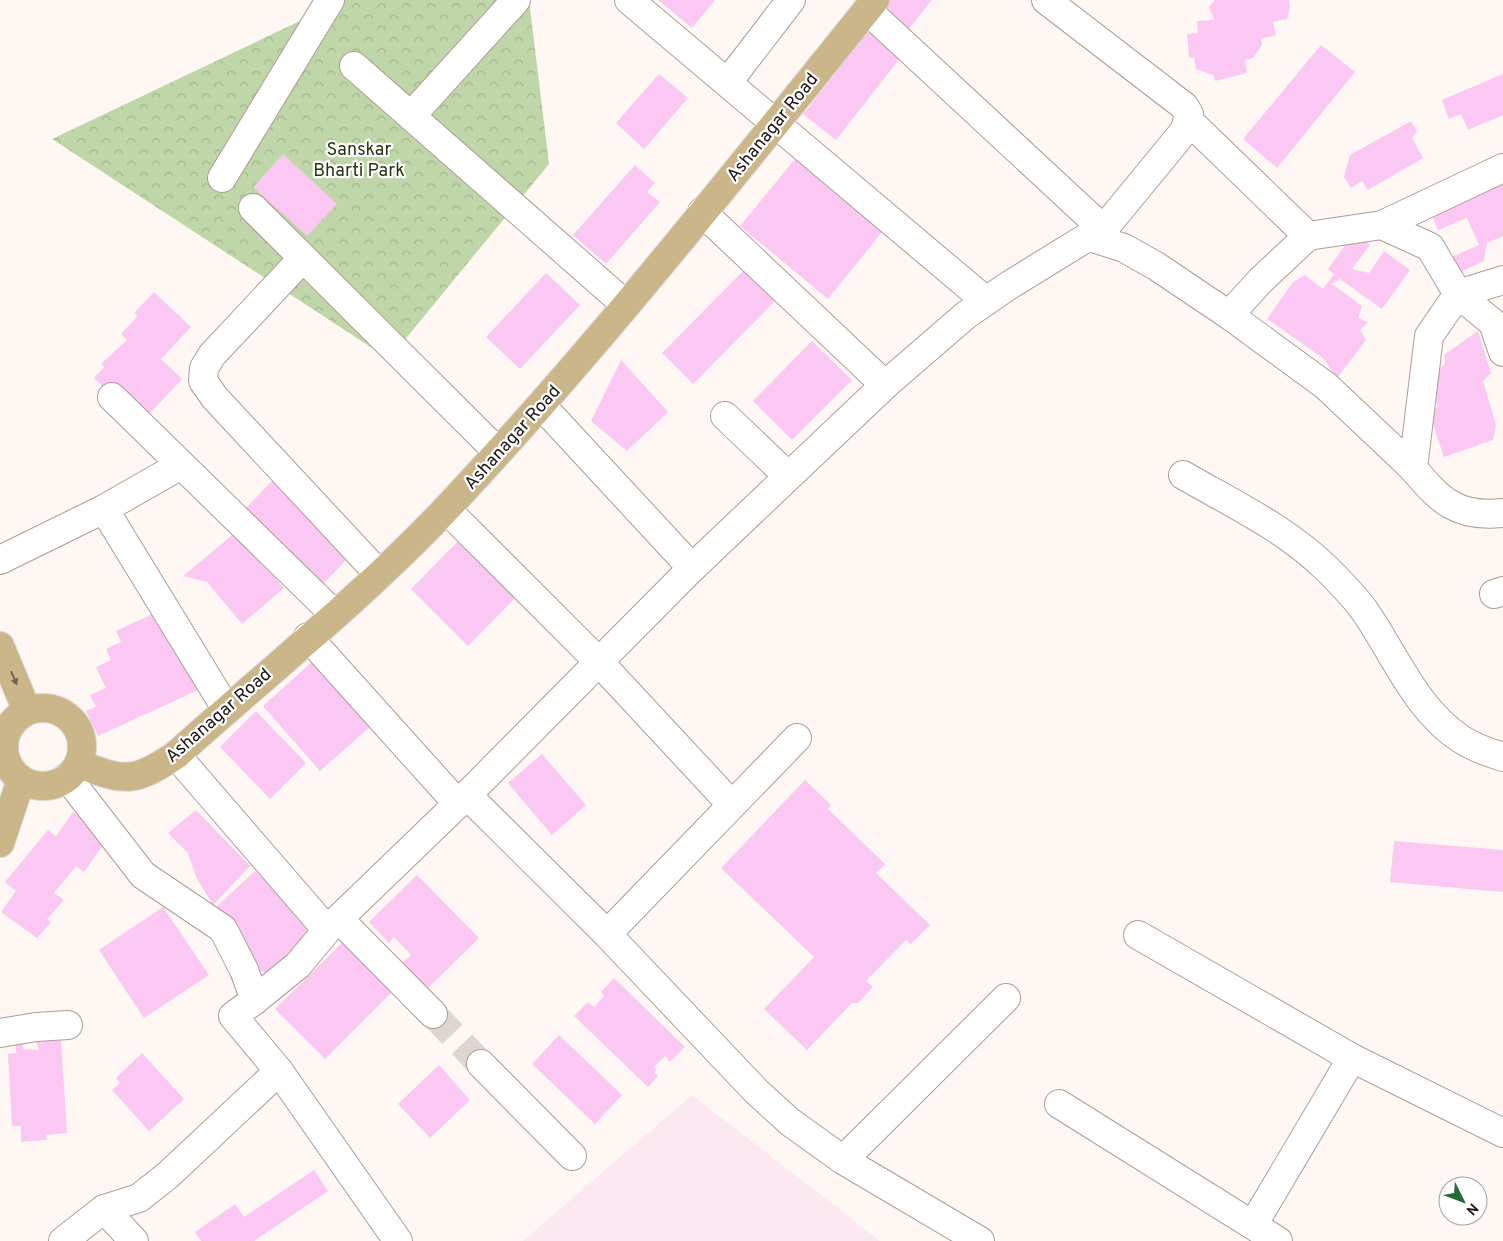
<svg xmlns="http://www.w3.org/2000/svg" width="1503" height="1241" font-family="Overpass,sans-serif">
<defs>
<pattern id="forest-crowns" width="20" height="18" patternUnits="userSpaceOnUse" patternTransform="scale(1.25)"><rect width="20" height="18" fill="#bfd6a8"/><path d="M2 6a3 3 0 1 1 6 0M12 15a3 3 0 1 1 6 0" fill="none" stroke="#a4b790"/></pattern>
</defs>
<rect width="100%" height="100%" fill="#fff7f3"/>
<!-- education -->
<path fill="#fce8f1" d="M692,1095L880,1241H523Z"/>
<!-- forest -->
<path fill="url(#forest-crowns)" d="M344,0H529L549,164L389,359L52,139Z"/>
<!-- building -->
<g fill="#fbc8f3">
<path d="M658,0H715L692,28Z"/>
<path d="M889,0H932L907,31L881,10Z"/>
<path d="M1215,0H1289L1290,6L1287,19L1273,22L1276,35L1261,39L1262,45L1253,58L1245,60L1247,73L1215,81L1213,75L1196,69L1194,58L1189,57L1187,34L1198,33L1197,21L1214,20L1209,7Z"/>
<path d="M868,31L901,57L836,140L803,114Z"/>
<path d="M1321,45L1355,72L1277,168L1243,139Z"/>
<path d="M659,74L688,98L644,149L616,123Z"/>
<path d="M1503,74V115L1468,130L1461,114L1449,119L1442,100Z"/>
<path d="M1411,121L1417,131L1412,138L1423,158L1368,190L1362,181L1351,188L1344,177L1350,155Z"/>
<path d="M800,153L887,226L828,299L740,226Z"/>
<path d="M283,154L337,204L307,236L253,187Z"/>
<path d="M635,165L655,183L647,192L660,202L606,264L573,235Z"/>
<path d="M1503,182V236L1487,243L1484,261L1456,274L1449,258L1479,245L1467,218L1438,230L1431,214Z"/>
<path d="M1354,233L1370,245L1352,269L1369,273L1384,251L1410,270L1382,309L1340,279L1332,284L1362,306L1358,318L1368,322L1360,330L1366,340L1337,378L1323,358L1267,319L1293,282L1305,275L1323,289L1334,274L1328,269Z"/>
<path d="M749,265L780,296L693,384L662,353Z"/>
<path d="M546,273L580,305L520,369L486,337Z"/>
<path d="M154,292L191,327L161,359L182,379L141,423L94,378L104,367L101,364L127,340L121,334L137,317L135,312Z"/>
<path d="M1478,331L1491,373L1483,381L1496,425L1493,440L1444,457L1428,410L1438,407L1428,378L1445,364L1444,355Z"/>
<path d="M812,341L852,380L792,440L753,401Z"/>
<path d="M621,360L668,412L627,451L591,421Z"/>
<path d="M272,481L350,556L322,585L244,510Z"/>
<path d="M236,532L284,588L242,624L207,582L183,576Z"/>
<path d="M458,541L516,597L468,646L411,589Z"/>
<path d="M161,610L198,690L98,736L86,711L96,707L90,695L106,688L96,667L111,660L106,649L121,642L116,631Z"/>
<path d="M314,660L371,726L320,771L263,706Z"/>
<path d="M256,711L306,763L270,799L220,747Z"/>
<path d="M542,754L586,805L552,835L508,783Z"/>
<path d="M805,780L831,805L828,809L885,864L876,873L930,925L911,944L906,940L866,981L873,987L858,1003H852L807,1050L764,1009L814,957L721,868Z"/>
<path d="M196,810L250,866L213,905L196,877L188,853L168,833Z"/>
<path d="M73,812L109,837L84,872L76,866L54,893L64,900L47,919L51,922L37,938L1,912L16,891L5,882L48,830L56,836Z"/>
<path d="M1394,841L1503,850V892L1390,882Z"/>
<path d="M255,871L314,928L268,975L249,963V948L216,907Z"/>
<path d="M417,875L479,938L427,989L402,963L411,955L394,937L389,943L369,922Z"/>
<path d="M163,907L209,975L144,1018L99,950Z"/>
<path d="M345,940L394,990L325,1059L275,1009Z"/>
<path d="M614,978L685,1047L670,1062L665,1056L654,1067L657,1070L654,1072L658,1076L648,1087L574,1016L588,1002L594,1007L604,996L601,992Z"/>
<path d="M24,1035L23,1049L39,1050L36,1041H61L67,1133L46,1135L47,1140L21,1142V1126H12L8,1054L16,1053L15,1036Z"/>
<path d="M559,1035L622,1095L595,1124L532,1064Z"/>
<path d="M142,1053L184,1099L149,1131L112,1090L120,1083L116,1078Z"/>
<path d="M439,1065L470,1100L430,1138L398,1104Z"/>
<path d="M314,1170L328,1191L254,1241H201L195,1232L235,1204L244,1217Z"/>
</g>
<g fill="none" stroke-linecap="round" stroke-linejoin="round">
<!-- minor-tunnel -->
<path stroke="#ddd5d1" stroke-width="28" stroke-dasharray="28 14" stroke-linecap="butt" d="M433,1014L481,1064"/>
<defs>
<g id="minor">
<path d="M629,0L986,301"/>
<path d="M867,10L1102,228"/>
<path d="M354,66L626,305"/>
<path d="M728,82L791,0"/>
<path d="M411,116L516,0"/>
<path d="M1189,121L1308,236"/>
<path d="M222,178L330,0"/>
<path d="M253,208L498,452"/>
<path d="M702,212L885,385"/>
<path d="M1382,225L1430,247L1458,294L1493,323L1503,352"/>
<path d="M1090,237L1124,248L1156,266L1229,315L1326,386L1413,468"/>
<path d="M302,259L212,355L204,368L203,381L215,398L379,574"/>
<path d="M1229,315L1261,280L1308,236L1382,225L1503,168"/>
<path d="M112,397L334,614"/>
<path d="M541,405L692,568"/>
<path d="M725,416L788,476"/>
<path d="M1401,455C1435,492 1448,519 1503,513"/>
<path d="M1413,468L1429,336L1458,294L1503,280"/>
<path d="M1183,475C1233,504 1287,529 1328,570C1340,582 1354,596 1364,610C1394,653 1416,710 1461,739C1473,747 1490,753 1503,757"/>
<path d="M104,509L227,710"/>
<path d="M446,509L599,662L732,805"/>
<path d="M0,560L104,509L181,465"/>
<path d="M1494,594L1503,591"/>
<path d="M308,637L458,804"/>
<path d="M176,755L327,930"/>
<path d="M67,777L143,875L223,929L244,970L255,1000L298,965L327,930L467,795L692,568L885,385L966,315L1008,286L1107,225L1185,130L1189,114L1184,106L1046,0"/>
<path d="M467,795L607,934L756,1091L790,1122L843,1160L980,1241"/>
<path d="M339,919L433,1014"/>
<path d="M607,934L797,738"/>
<path d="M1138,935L1352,1058L1503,1133"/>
<path d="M255,1000L233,1016L279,1071L398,1241"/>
<path d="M0,1033L36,1027L68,1025"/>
<path d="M481,1064L572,1156"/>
<path d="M1059,1104L1278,1241"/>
<path d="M843,1160L1006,998"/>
<path d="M104,1209L134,1241"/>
<path d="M1253,1225L1352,1058"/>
<path d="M63,1241L104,1209L139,1198L168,1175L279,1071"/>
</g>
<g id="major">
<path d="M0,646L27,711"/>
<circle cx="43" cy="747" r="39"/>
<path d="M79,764C126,782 133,783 176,755C266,674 364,596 448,507C599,346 736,172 875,0"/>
<path d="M0,843L21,780"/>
</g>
</defs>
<!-- minor casing -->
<use href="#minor" stroke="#ae9c94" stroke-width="30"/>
<!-- major casing -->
<use href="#major" stroke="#d6d5d4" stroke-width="30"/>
<!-- minor -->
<use href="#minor" stroke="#fff" stroke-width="28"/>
<!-- major -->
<use href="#major" stroke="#cbb689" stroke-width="28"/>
</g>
<!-- one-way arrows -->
<defs><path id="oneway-solid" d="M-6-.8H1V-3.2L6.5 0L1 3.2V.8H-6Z" transform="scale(1.25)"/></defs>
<use fill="#73654e" href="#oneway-solid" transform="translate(14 678) rotate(67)"/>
<g text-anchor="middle" stroke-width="4.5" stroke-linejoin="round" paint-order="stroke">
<!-- street labels -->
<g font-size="18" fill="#1b1412" stroke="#fff">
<text transform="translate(772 127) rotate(-51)" y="6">Ashanagar Road</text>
<text transform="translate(512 437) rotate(-48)" y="6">Ashanagar Road</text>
<text transform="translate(218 715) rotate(-41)" y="6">Ashanagar Road</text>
</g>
<!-- park labels -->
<g font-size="18" fill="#25360f" stroke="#fff">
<text x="359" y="155">Sanskar<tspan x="359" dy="21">Bharti Park</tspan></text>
</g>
</g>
<!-- north arrow -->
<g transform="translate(1463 1201) rotate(132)"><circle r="24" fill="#ffffff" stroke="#a4a1a0"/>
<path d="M0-4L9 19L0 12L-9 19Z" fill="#246a36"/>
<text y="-8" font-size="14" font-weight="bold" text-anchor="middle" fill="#1b1412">N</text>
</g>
</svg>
